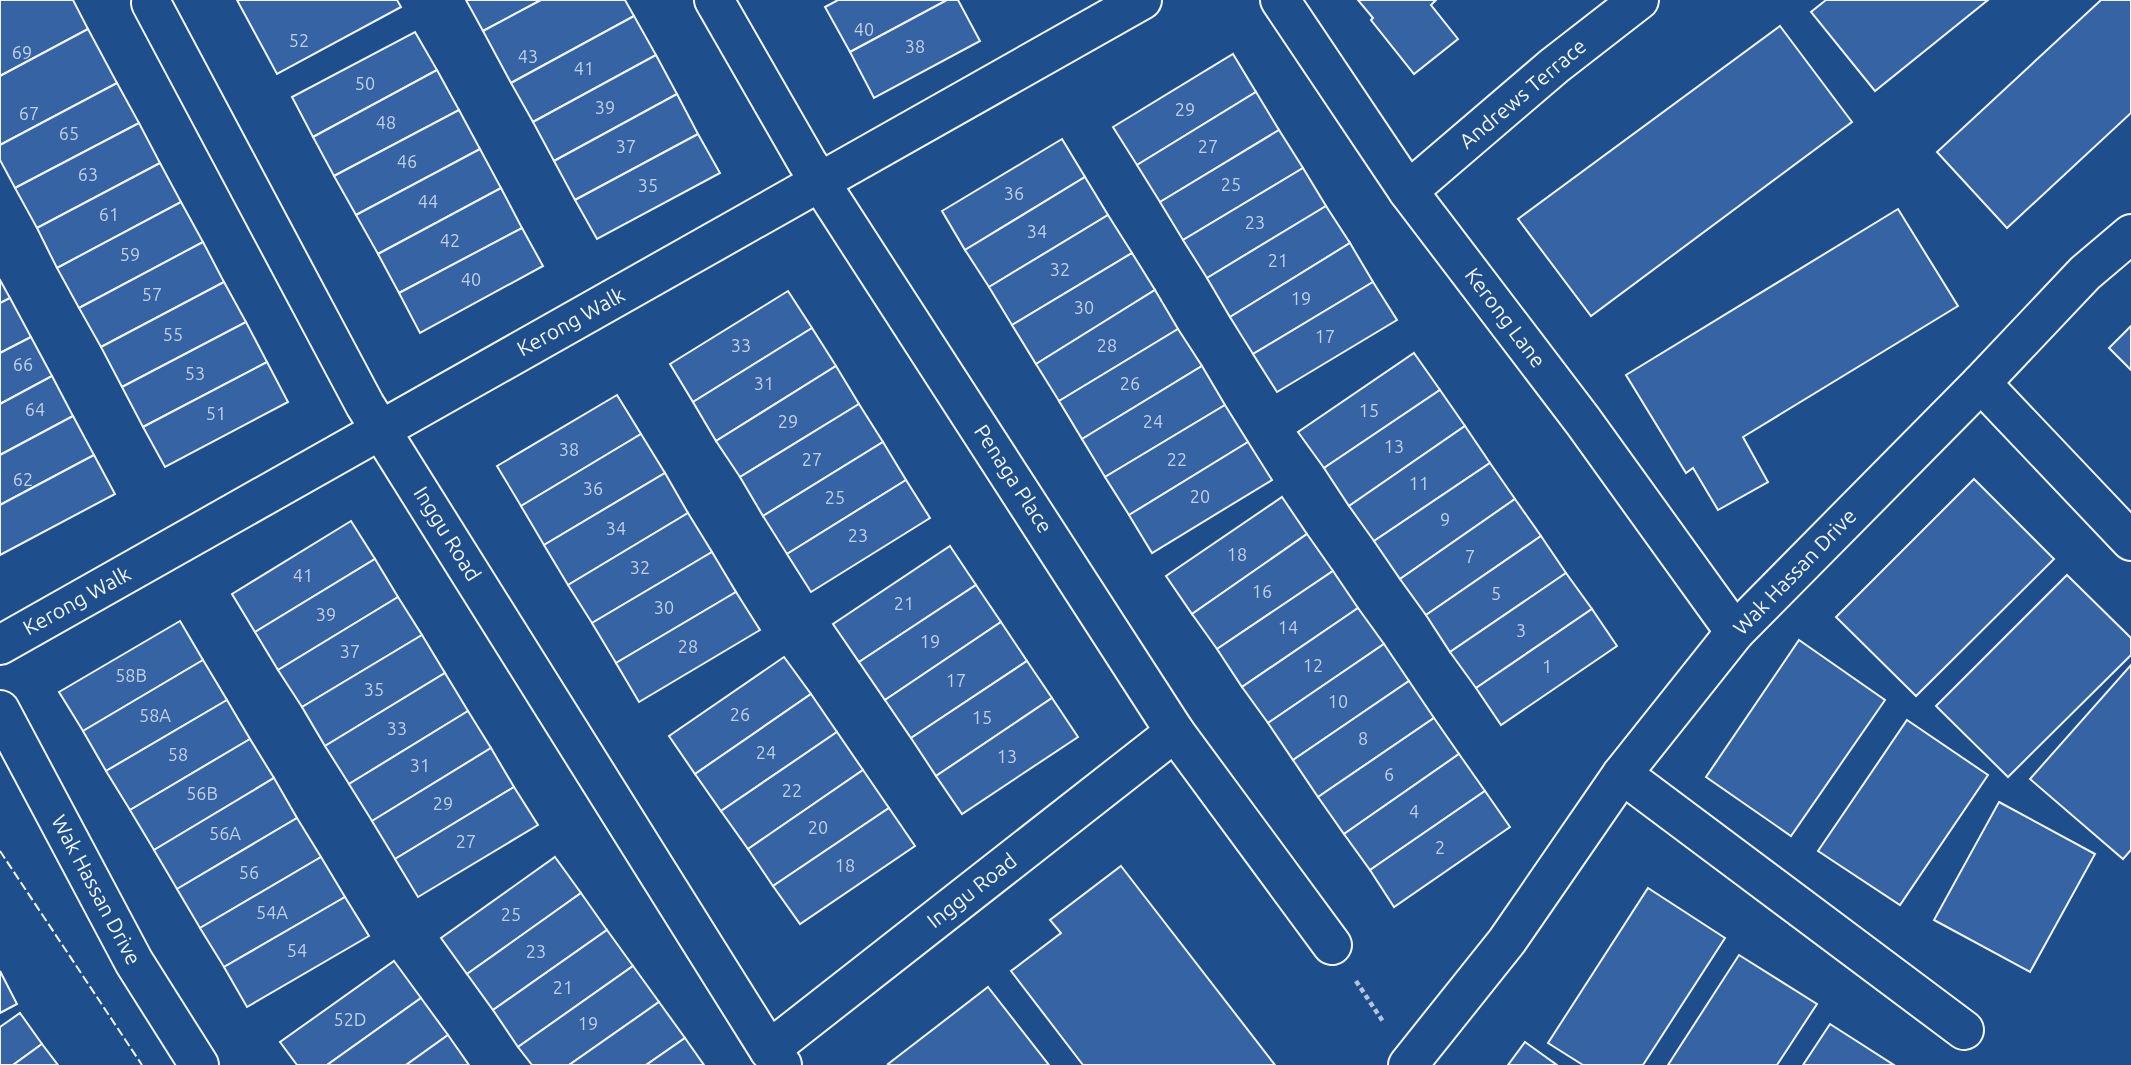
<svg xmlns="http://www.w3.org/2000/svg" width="2131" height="1065" font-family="Ubuntu,sans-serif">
<rect width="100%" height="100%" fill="#1f4e8c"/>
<!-- building -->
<g fill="#3563a3" stroke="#f2f6ff" stroke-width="2">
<path d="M0,0H73L88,29L0,76Z"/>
<path d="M237,0H397L401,7L277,74Z"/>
<path d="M466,0H541L483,31Z"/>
<path d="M541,0H625L634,16L511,83L483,31Z"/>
<path d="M838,0H947L850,52L825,7Z"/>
<path d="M947,0H958L980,41L874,98L850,52Z"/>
<path d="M1358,0H1436L1431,5L1458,39L1414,74L1371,20L1373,18Z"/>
<path d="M1826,0H1988L1875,91L1811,12Z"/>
<path d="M2101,0H2131V113L2007,228L1937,152Z"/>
<path d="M634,16L656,55L533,122L511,83Z"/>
<path d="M1780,26L1852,122L1591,316L1518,219Z"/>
<path d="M88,29L117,83L0,145V76Z"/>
<path d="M415,32L437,70L313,137L292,97Z"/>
<path d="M1233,54L1256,92L1137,165L1113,127Z"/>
<path d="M656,55L677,94L554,161L533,122Z"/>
<path d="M437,70L459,110L334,176L313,137Z"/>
<path d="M117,83L139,123L15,188L0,160V145Z"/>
<path d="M1256,92L1279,130L1160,202L1137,165Z"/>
<path d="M677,94L698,134L575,200L554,161Z"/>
<path d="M459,110L480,149L356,215L334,176Z"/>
<path d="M139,123L160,163L37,228L15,188Z"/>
<path d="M1279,130L1303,168L1183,240L1160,202Z"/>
<path d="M698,134L720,173L597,239L575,200Z"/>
<path d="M1062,139L1085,177L965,250L942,211Z"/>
<path d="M480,149L501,188L378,254L356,215Z"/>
<path d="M160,163L181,202L57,268L37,228Z"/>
<path d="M1303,168L1326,206L1207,278L1183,240Z"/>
<path d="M1085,177L1108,215L989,287L965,250Z"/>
<path d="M501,188L522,228L399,293L378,254Z"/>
<path d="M181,202L203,242L79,308L57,268Z"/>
<path d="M1326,206L1350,243L1230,317L1207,278Z"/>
<path d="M1898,209L1958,306L1743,437L1768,482L1718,510L1693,468L1686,473L1626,375Z"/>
<path d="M1108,215L1132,253L1012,325L989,287Z"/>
<path d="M522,228L543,266L420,333L399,293Z"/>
<path d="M203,242L224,282L101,347L79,308Z"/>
<path d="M1350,243L1373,282L1253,354L1230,317Z"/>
<path d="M1132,253L1155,290L1036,364L1012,325Z"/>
<path d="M0,280L10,298L0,303Z"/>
<path d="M224,282L246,322L122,387L101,347Z"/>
<path d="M1373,282L1397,320L1277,392L1253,354Z"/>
<path d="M1155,290L1178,329L1059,401L1036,364Z"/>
<path d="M788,291L812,328L693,402L670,364Z"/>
<path d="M10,298L31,337L0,353V303Z"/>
<path d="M246,322L267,362L143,427L122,387Z"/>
<path d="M2131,326V370L2109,348Z"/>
<path d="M812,328L836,366L716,441L693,402Z"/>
<path d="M1178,329L1202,366L1082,439L1059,401Z"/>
<path d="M31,337L52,376L0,404V353Z"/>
<path d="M1414,353L1440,390L1324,468L1298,432Z"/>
<path d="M267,362L288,402L165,467L143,427Z"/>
<path d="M836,366L859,404L740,477L716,441Z"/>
<path d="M1202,366L1225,405L1105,477L1082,439Z"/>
<path d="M52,376L73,416L0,455V404Z"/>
<path d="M1440,390L1465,426L1349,506L1324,468Z"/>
<path d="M617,395L641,434L521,506L497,466Z"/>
<path d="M859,404L883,442L763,516L740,477Z"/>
<path d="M1225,405L1248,442L1129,515L1105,477Z"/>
<path d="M73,416L94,455L0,505V455Z"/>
<path d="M1465,426L1490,463L1374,541L1349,506Z"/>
<path d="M641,434L665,473L544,545L521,506Z"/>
<path d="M883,442L906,480L787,554L763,516Z"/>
<path d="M1248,442L1272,480L1152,553L1129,515Z"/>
<path d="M94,455L115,494L0,555V505Z"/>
<path d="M1490,463L1515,499L1400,579L1374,541Z"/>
<path d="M665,473L688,513L568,585L544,545Z"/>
<path d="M1974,479L2054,559L1916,696L1836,617Z"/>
<path d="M906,480L930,518L811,592L787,554Z"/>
<path d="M1282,497L1307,534L1192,614L1166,576Z"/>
<path d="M1515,499L1541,536L1426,615L1400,579Z"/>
<path d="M688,513L712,552L592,623L568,585Z"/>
<path d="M351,521L375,559L255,632L232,594Z"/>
<path d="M1307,534L1333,571L1217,649L1192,614Z"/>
<path d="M1541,536L1566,573L1450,652L1426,615Z"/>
<path d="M950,546L976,585L859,662L833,624Z"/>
<path d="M712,552L736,592L616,663L592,623Z"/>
<path d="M375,559L398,597L278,670L255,632Z"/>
<path d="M1333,571L1358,608L1242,687L1217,649Z"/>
<path d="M1566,573L1592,609L1476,688L1450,652Z"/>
<path d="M2067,575L2131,638V655L2008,777L1936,706Z"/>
<path d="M976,585L1001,622L885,700L859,662Z"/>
<path d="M736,592L760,630L639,702L616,663Z"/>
<path d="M398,597L422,635L302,707L278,670Z"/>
<path d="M1358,608L1384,644L1268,723L1242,687Z"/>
<path d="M1592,609L1617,646L1501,725L1476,688Z"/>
<path d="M180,621L203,660L83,731L59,692Z"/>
<path d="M1001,622L1027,661L911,738L885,700Z"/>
<path d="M422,635L445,673L325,746L302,707Z"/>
<path d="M1799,640L1885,700L1791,836L1706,777Z"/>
<path d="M1384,644L1409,681L1293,760L1268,723Z"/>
<path d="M784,657L811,694L695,774L669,736Z"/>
<path d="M203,660L227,700L106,771L83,731Z"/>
<path d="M1027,661L1052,698L936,776L911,738Z"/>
<path d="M2131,665V850L2123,859L2030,779Z"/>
<path d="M445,673L468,711L349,784L325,746Z"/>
<path d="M1409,681L1434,718L1318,797L1293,760Z"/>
<path d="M811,694L837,732L721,811L695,774Z"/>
<path d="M1052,698L1078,737L962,814L936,776Z"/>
<path d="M227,700L250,739L130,810L106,771Z"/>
<path d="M468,711L491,748L372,821L349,784Z"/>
<path d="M1434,718L1459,754L1344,834L1318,797Z"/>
<path d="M1907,720L1988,775L1900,905L1818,851Z"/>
<path d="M837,732L863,770L748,849L721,811Z"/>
<path d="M250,739L274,778L154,850L130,810Z"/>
<path d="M491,748L514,787L395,859L372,821Z"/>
<path d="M1459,754L1485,791L1370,870L1344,834Z"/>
<path d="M863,770L889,808L773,886L748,849Z"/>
<path d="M274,778L297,818L177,889L154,850Z"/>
<path d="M514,787L538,825L418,897L395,859Z"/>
<path d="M1485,791L1510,827L1394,907L1370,870Z"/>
<path d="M1999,802L2095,854L2030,972L1934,920Z"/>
<path d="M889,808L915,846L800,924L773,886Z"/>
<path d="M297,818L321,857L200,928L177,889Z"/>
<path d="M321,857L345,897L224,967L200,928Z"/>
<path d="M555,857L581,893L467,974L441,938Z"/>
<path d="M1121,866L1275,1065H1083L1011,971L1061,933L1050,920Z"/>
<path d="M1648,888L1725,938L1643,1065H1583L1548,1043Z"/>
<path d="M581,893L607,930L493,1010L467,974Z"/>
<path d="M345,897L369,936L247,1007L224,967Z"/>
<path d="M607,930L633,966L518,1047L493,1010Z"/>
<path d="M1739,955L1817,1004L1777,1065H1668Z"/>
<path d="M394,961L421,998L327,1065H297L280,1042Z"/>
<path d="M633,966L659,1002L569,1065H532L518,1047Z"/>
<path d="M0,971L17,1004L0,1013Z"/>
<path d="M988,987L1049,1065H890L888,1064Z"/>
<path d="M421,998L448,1035L406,1065H327Z"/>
<path d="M659,1002L685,1038L646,1065H569Z"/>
<path d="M20,1013L42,1044L13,1065H0V1027Z"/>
<path d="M1830,1024L1894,1065H1803Z"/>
<path d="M448,1035L469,1065H406Z"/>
<path d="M685,1038L704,1065H646Z"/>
<path d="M1525,1042L1557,1065H1508Z"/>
<path d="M42,1044L58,1065H13Z"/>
</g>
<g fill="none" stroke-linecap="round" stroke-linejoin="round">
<defs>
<g id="minor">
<path d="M714,0L807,162L1175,732L1332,945"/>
<path d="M1280,0L1408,191L1583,421L1735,632"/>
<path d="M151,3L365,405L769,1050L782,1065"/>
<path d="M1408,191L1554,66L1639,0"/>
<path d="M1981,383L2131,541"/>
<path d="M0,645L1142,0"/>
<path d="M0,710L134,962L199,1065"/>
<path d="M1622,774L1964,1030"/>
<path d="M769,1050L1175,732"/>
<path d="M1408,1065L1507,941L1622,774L1735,632L1981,383L2085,273L2131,234"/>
</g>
</defs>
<!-- minor casing -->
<use href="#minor" stroke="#f2f6ff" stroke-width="42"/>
<!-- path -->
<path stroke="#b3c4dc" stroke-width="4.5" stroke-dasharray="5 3.5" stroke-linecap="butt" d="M1356,981L1384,1023"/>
<!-- minor -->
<use href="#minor" stroke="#1f4e8c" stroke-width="38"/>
<!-- fence -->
<path stroke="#f2f6ff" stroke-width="2" stroke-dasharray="9 3.5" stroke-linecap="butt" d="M0,851L142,1065"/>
</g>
<g text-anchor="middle" stroke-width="5" stroke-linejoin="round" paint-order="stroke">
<!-- number labels -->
<g font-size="18" fill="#c3d1e8">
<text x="864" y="36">40</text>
<text x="299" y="47">52</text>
<text x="915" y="53">38</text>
<text x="22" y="59">69</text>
<text x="528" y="63">43</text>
<text x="584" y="75">41</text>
<text x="365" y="90">50</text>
<text x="605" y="114">39</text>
<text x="1185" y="116">29</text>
<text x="29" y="120">67</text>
<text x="386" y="129">48</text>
<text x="69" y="140">65</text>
<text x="626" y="153">37</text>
<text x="1208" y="153">27</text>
<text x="407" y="168">46</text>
<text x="88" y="181">63</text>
<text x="1231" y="191">25</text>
<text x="648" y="192">35</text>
<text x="1014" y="200">36</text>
<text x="428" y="208">44</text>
<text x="109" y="221">61</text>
<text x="1255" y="229">23</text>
<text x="1037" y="238">34</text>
<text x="450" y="247">42</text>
<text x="130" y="261">59</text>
<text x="1278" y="267">21</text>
<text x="1060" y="276">32</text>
<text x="471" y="286">40</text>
<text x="152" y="301">57</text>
<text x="1301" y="305">19</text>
<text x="1084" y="314">30</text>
<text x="173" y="341">55</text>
<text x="1325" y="343">17</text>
<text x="741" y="352">33</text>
<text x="1107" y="352">28</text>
<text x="23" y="371">66</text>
<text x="195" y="380">53</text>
<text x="764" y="390">31</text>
<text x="1130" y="390">26</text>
<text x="35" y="416">64</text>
<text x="1369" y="417">15</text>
<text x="216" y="420">51</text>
<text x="788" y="428">29</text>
<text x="1153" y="428">24</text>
<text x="1394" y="453">13</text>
<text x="569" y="456">38</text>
<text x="812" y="466">27</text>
<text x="1177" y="466">22</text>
<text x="23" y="486">62</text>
<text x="1419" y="490">11</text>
<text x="593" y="495">36</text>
<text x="1200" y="503">20</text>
<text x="835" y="504">25</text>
<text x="1445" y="526">9</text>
<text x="616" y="535">34</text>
<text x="858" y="542">23</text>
<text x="1237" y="561">18</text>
<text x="1470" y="563">7</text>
<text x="640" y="574">32</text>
<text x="303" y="582">41</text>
<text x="1262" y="598">16</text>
<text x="1496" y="600">5</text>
<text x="904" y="610">21</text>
<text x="664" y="614">30</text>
<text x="326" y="621">39</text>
<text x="1288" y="634">14</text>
<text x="1521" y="637">3</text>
<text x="930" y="648">19</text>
<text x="688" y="653">28</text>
<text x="350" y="658">37</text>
<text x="1313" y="672">12</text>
<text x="1547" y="673">1</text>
<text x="131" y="682">58B</text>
<text x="956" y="687">17</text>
<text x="374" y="696">35</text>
<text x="1338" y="708">10</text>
<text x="740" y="721">26</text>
<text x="155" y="722">58A</text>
<text x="982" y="724">15</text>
<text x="397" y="735">33</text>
<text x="1363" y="745">8</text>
<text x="766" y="759">24</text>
<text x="178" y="761">58</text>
<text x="1007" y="763">13</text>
<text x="420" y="772">31</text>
<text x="1389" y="781">6</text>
<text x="792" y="797">22</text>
<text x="202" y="800">56B</text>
<text x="443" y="810">29</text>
<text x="1414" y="818">4</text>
<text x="818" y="834">20</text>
<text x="225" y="840">56A</text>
<text x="466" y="848">27</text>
<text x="1440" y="854">2</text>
<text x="845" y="872">18</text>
<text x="249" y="879">56</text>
<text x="272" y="919">54A</text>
<text x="511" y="921">25</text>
<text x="297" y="957">54</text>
<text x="536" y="958">23</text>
<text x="563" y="994">21</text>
<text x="350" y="1026">52D</text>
<text x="588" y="1030">19</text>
</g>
<!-- street labels -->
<g font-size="21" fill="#f2f6ff" stroke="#1f4e8c">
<text transform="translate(1523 94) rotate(-40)" y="7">Andrews Terrace</text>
<text transform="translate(1505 318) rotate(53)" y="7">Kerong Lane</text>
<text transform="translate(571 322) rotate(-29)" y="7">Kerong Walk</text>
<text transform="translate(1013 479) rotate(57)" y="7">Penaga Place</text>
<text transform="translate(447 534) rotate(58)" y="7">Inggu Road</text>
<text transform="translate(1795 572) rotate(-46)" y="7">Wak Hassan Drive</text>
<text transform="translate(77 601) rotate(-29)" y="7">Kerong Walk</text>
<text transform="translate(96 890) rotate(62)" y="7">Wak Hassan Drive</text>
<text transform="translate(972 891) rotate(-38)" y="7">Inggu Road</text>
</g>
</g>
</svg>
